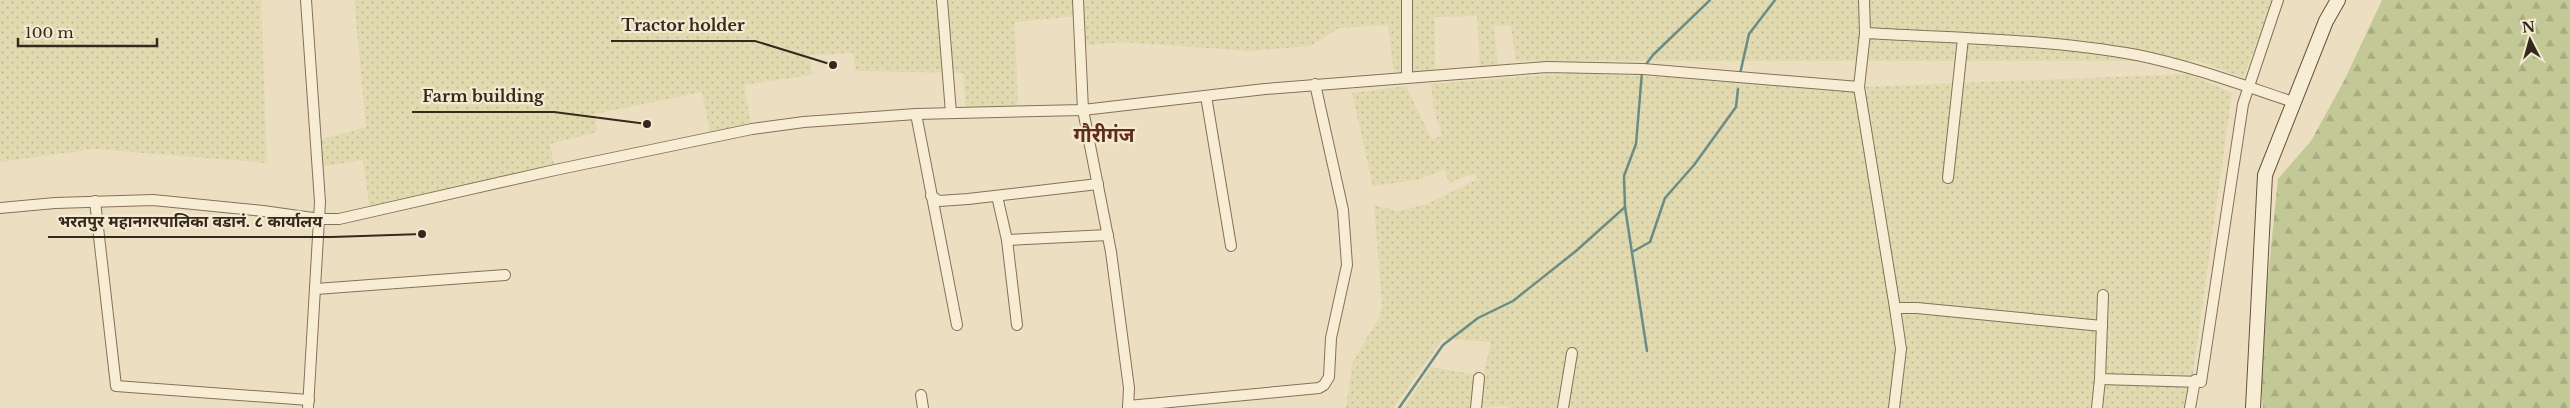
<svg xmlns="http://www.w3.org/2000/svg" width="2570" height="408" font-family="'Libre Baskerville','Noto Sans Devanagari',serif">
<defs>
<pattern id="farmland-dots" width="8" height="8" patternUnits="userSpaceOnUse" patternTransform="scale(1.25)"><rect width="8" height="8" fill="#e1d9af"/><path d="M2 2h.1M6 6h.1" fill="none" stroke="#c2ba96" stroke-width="1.8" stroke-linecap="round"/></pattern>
<pattern id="forest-firs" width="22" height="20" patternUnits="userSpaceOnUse" patternTransform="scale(1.25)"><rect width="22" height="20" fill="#c3c996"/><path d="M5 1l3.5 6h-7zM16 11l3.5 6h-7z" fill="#a8ad81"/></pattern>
</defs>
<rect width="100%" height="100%" fill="#ecdfc1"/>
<!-- farmland -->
<g fill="url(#farmland-dots)">
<path d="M0,0H261L267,163L94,149L0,162Z"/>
<path d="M354,0H2273L2243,78L2199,61H1516L1511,26H1494L1498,67L1480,69L1477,16L1435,17V72L1394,74L1388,25L1339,28L1311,46L1249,51L1122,42L1080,46L1078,16L1015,22L1018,112H966L963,73L856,71L853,53L810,55L812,75L744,85L752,129L711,138L702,92L595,114L597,132L550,144L555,170L370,211L363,160L319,167V140L366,127Z"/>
<path d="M1577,73L1859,87L2189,74L2232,93L2188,408H1510L1505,406L1478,408H1404L1431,367L1483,376L1491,342L1443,339L1393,408H1346L1353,361L1380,316L1382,305L1374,205L1398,211L1427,204L1478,179L1474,173L1450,183L1444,170L1417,180L1373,186L1352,93L1406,86L1432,140L1442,135L1434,110L1431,84Z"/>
</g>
<!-- forest -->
<path fill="url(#forest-firs)" d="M2382,0H2570V408H2263L2259,365L2278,179L2311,141L2345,79Z"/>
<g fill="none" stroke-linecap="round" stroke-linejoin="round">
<!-- stream -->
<g stroke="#6b8c84" stroke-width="2.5">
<path d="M1644,67L1653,55L1710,0"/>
<path d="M1642,72L1636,144L1624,176L1625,207L1647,351"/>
<path d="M1740,74L1749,34L1775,0"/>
<path d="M1632,252L1650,242L1665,198L1694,165L1736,107L1738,89"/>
<path d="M1399,408L1443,345L1478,318L1513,301L1576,251L1625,207"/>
</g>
<defs>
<g id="minor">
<path d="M306,0L320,202L308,408"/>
<path d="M942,0L951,113"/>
<path d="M1078,0L1083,110L1111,252L1129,388L1128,408"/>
<path d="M1864,0L1865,33"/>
<path d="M1407,78V0"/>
<path d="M1859,87L1895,308H1917L2102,326"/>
<path d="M1206,96L1231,246"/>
<path d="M916,114L957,325"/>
<path d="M1948,178L1963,38"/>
<path d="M931,196L939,201L968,199L1098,184"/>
<path d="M997,196L1007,240L1108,235"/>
<path d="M95,201L116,386L309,400"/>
<path d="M0,208L55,203L153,200L263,211L320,219H339L555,170L752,129L804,122L916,114L1083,110L1265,89L1547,67L1643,69L1859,87L1865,33C1954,38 2050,39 2137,55C2191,66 2242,85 2293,102"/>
<path d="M1007,240L1017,325"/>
<path d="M316,289L505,275"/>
<path d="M2103,295L2100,379L2201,382L2243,104L2278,0"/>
<path d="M921,395L923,408"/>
<path d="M1128,406L1319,388L1324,385L1329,377L1331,338L1347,265L1343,210L1315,84"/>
<path d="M1476,408L1479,378"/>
<path d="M1563,408L1572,353"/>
<path d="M1894,408L1901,349L1895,308"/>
<path d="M2097,408L2100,379"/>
<path d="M2190,408L2195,380"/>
</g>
<path id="secondary" d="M2253,408L2265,175L2326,21L2338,0"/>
</defs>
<!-- minor casing -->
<use href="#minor" stroke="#85705a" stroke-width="12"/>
<!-- secondary casing -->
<use href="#secondary" stroke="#66523d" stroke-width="16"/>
<!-- minor -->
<use href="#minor" stroke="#f7edd4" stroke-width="10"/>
<!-- secondary -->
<use href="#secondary" stroke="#f7edd4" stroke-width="14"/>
</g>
<g text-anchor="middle" stroke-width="4.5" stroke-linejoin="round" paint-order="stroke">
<!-- district labels -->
<g font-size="20" font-weight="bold" fill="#602c1e" stroke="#f4ead1">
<text x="1104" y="142">गौरीगंज</text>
</g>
</g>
<!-- callouts -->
<path fill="none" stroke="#35291d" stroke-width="2" d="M833 65L755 41H611M647 124L554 112H412M422 234L332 237H48"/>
<g fill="#35291d" stroke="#f4ead1" stroke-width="2">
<circle cx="833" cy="65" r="5"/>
<circle cx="647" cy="124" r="5"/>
<circle cx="422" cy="234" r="5"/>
</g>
<g font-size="16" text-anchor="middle" font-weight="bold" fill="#35291d" stroke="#f4ead1" stroke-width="4.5" stroke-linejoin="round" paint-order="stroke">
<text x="683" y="31">Tractor holder</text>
<text x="483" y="102">Farm building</text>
<text x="190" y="227">भरतपुर महानगरपालिका वडानं. ८ कार्यालय</text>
</g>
<!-- north arrow -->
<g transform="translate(2530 40) rotate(354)" stroke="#f4ead1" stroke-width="4" paint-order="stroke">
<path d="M0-4L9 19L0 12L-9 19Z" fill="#35291d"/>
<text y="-8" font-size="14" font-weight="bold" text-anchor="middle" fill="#35291d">N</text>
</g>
<!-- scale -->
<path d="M18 38v8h139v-8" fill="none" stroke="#35291d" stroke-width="2.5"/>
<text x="25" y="38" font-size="15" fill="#35291d" stroke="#f4ead1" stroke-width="4" paint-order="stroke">100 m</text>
</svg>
